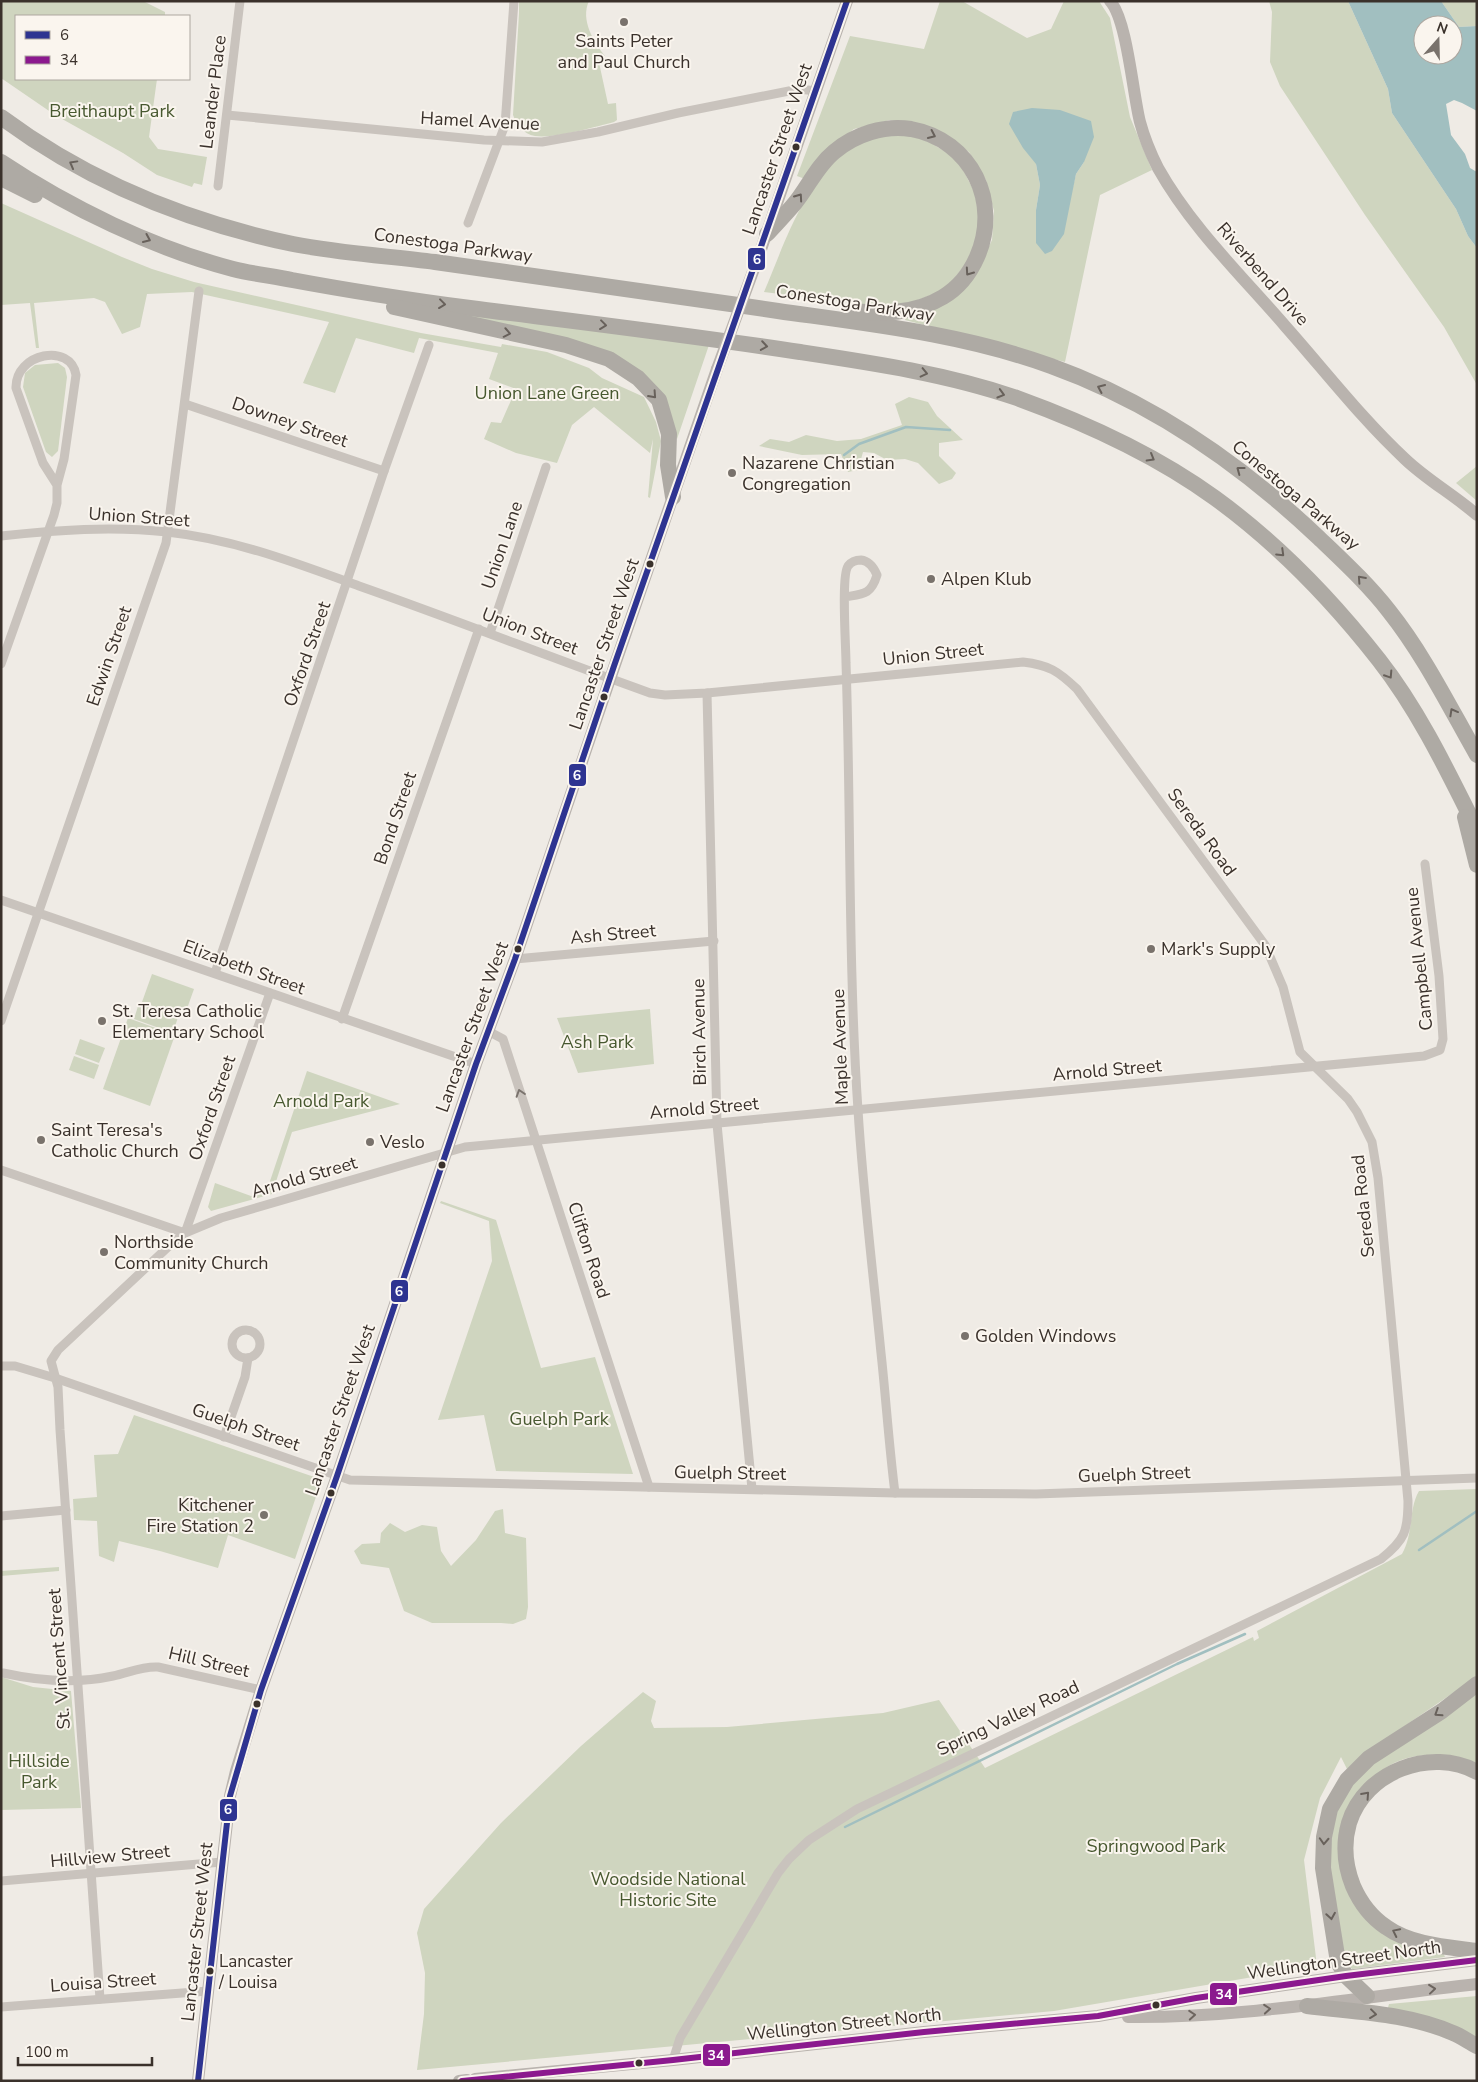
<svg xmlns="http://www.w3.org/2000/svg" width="1478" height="2082" font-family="'Nunito Sans',sans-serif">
<rect width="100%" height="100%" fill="#efebe5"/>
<!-- green -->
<g fill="#cfd5bf" fill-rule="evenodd">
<path d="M1,1H143L165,12V16H16V79H157L149,137L158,149L207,157L202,185L194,183L192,187L157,175L123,153L55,115L1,78Z"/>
<path d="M519,1H589C580,20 594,42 605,56L598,58L608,104L616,103L617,120L614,122C594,127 554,139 535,136C523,134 517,125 513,115L519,13Z"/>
<path d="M940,1H962L1027,38L1051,29L1064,1H1099L1110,18L1130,117L1152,170L1100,195L1065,362L905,320L907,315L976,273L992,240L994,211L986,180L969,152L932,128L890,120L854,129L826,151L805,179L797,176L850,36L924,49ZM1084,162L1076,174L1070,199L1036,210L1040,185L1036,164Z"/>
<path d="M1269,1H1348L1388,89L1392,113L1456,209L1468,236L1477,248V385L1444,327L1365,215L1280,86L1270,62L1272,12Z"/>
<path d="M1441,1H1477V26L1459,27Z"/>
<path d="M875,136H914L931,143L949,154L961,166L975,193L980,226L971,257L950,284L936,293L910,303L876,306L764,292C784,245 801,190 841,155C850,147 864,142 875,136Z"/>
<path d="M1,203L122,257L152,269L194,282L421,333L501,347L502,344L547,352L589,368L602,378L644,397L656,422L661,441L650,498L648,497L653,439L650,453L594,407L572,425L557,463L516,453L484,439L491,422L501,423L516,389L489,379L498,353L419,338L414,353L356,338L335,393L303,383L329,322L192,292L147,294L140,327L122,334L105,302L94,298L34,303L39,348H36L30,303L1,305Z"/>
<path d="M467,312L709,345L677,439L642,372L467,318Z"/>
<path d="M58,363L65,368L67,377L58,451L52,457L46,452L23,387L25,373L35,365Z"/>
<path d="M909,397L928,402L937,416L963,440L939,443V456L956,473L952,479L939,484L918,463L905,459L887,460L874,453L863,452L858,470L848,472L841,454L802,455L759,446L770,439L789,442L806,435L837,441L861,439L902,425L895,404Z"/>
<path d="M1477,466V501L1456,483Z"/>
<path d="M152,974L194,989L184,1017L142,1002Z"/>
<path d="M139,1003L178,1017L173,1033L134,1019Z"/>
<path d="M650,1009L654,1064L578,1073L557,1018Z"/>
<path d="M128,1018L175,1035L150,1106L103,1089Z"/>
<path d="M80,1039L105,1048L99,1063L75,1054Z"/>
<path d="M74,1056L99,1065L94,1079L69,1070Z"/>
<path d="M307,1071L400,1104L292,1132L272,1194L211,1211L208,1207L215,1183L251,1196L267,1190Z"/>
<path d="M441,1201L496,1220L541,1368L595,1357L633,1474L496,1471L484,1415L438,1420L492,1261L489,1221L440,1203Z"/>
<path d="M134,1415L320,1479L321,1482L295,1559L228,1535L218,1568L160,1551L119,1541L114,1562L99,1556L97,1521L74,1520L73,1499L97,1497L94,1455L118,1454Z"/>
<path d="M1477,1489V1675L1472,1680L1365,1753L1347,1769L1341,1757L1320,1798L1304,1860L1317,1966L1054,2011L417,2070L424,2014L425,1973L417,1933L424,1909L501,1823L581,1746L643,1692L656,1701L651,1721L654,1728L727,1727L883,1713L939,1700L985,1768L1253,1637L1254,1641L1259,1638L1257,1631L1402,1554C1414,1533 1408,1510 1419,1491Z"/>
<path d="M503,1509L505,1533L526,1538L528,1607L526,1619L513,1624L501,1623H432L404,1611L389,1568L361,1564L354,1551L362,1544L380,1543L381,1533L390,1523L405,1532L422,1525L437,1527L441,1551L451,1566L476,1540L495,1511Z"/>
<path d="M59,1567V1571L1,1576V1571Z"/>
<path d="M1,1677L33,1687L71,1691L81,1808L1,1810Z"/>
<path d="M1477,1689V1763C1447,1751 1402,1750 1377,1775C1365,1787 1355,1805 1345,1820L1357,1907L1442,1950L1445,1957L1352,1969L1345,1961L1328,1871L1335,1810L1355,1777Z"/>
<path d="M1477,1996V2039L1387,2011L1389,2004Z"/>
</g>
<!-- water -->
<g fill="#a1bfc0" fill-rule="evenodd">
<path d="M1348,1H1441L1459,27L1477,26V111L1462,103L1454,100L1446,104L1451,135L1465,154L1470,168L1477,172V248L1468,236L1456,209L1392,113L1388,89ZM1423,25H1453V55H1423Z"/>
<path d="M1032,108L1060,110L1091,121L1094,137L1084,162L1076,174L1064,234L1052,251L1045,254L1036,243V210L1040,185L1036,164L1023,148L1009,124L1013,112Z"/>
</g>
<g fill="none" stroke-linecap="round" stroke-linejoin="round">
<!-- stream -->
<g stroke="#a1bfc0" stroke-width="2.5">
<path d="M844,455L859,444L906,427L950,430"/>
<path d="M1419,1550L1477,1511"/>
<path d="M845,1827L1177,1664L1245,1634"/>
</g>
<!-- street -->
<g stroke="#c9c3bd" stroke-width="9">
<path d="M227,115L484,140L542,142L598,132L678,113L799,89L816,91"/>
<path d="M218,186L240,1"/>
<path d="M468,223L505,125L514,1"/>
<path d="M185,404L384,471"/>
<path d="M1,536C56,530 112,526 167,532C234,539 296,563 359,586C456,620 552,658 650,693L665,695L707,693L1023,662C1049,665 1058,671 1077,689L1265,945L1283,987L1300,1052L1348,1099L1357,1112L1372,1142L1378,1178L1408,1501C1408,1531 1405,1540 1381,1559L857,1809L809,1840L789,1859L778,1873L680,2038L673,2060"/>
<path d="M845,597C863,594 871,595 877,575C874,568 870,561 861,560C856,560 851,562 848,566C841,576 846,647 846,663C851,812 848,962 858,1110C863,1191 873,1272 881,1353C886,1399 889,1446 895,1493"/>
<path d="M490,633L546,467"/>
<path d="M1,664L54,515L57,503V485L64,459L76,375C71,342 15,353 16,388L43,463L57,485"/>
<path d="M707,693L717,1124L752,1489"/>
<path d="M1,900L476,1064"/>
<path d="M515,959L714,941"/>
<path d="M215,973L384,471L429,345"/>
<path d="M342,1019L479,629"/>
<path d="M1,1021L166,543L199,291"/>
<path d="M488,1031L503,1039L649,1487"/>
<path d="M1,1170L185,1233L270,993"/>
<circle cx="246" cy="1344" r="14"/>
<path d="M1,1366H15L55,1378L350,1480L895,1493L1036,1494L1477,1478"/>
<path d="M224,1437L245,1377L248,1358"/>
<path d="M1,1516L66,1510"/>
<path d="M3,1673C39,1681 76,1684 113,1676C128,1673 142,1666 158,1667L261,1690"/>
<path d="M1,1881L222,1862"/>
<path d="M100,1999L60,1430L58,1387L51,1361L58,1350L168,1247L185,1233L221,1218L465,1147L1424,1056L1440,1050L1443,1039L1439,976L1425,864"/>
<path d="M1,2007L208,1991"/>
</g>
<!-- secondary -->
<g stroke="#b9b3ae" stroke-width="12">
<path d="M1110,1C1127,19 1133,95 1140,122C1144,137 1151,154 1158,168C1191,227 1242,276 1286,327C1325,371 1362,419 1405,459C1427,480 1454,495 1477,515"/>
<path d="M758,258L847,1"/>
<path d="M1128,2017C1245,2018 1361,1997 1477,1984"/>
<path d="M475,2079L673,2060L924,2032L1098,2016L1196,1998L1346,1976L1477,1960"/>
<path d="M198,2081L230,1796L236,1771L261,1690L337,1476L476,1064L515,959L610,679L717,369"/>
<path d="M459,2081L467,2080"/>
</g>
<!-- highway -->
<g stroke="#aeaaa4" stroke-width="16">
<path d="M1,117C87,181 188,222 293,244C339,253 388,256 435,262C550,278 664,294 778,311C870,324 963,334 1051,366C1151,402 1241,464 1319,538C1343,561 1368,584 1389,611C1424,655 1449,706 1477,755"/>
<path d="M1,162C70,208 153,248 233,269C253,274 273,276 292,280C351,291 410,300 470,308C580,322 690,335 800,352C873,363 947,374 1017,398C1086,423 1156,455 1215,498C1277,543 1332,600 1379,660C1419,711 1448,772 1477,830"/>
<path d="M1,178L35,195"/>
<path d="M767,234C776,224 786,214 795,203C808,187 817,166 834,152C855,134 884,125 911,129C972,140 1001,203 977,257C970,273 958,288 943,297C915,314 882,314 851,311"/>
<path d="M394,307L566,345L609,359L638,378L659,400L669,434L668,465L673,497"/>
<path d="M1465,817L1477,865"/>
<path d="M1477,1772C1431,1747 1365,1771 1349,1823C1343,1844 1345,1866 1353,1886C1360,1902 1371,1917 1386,1927C1411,1945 1447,1947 1477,1951"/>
<path d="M1367,1996L1346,1976L1338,1962L1323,1868L1324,1837L1330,1809L1347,1780L1369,1758L1442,1711L1477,1684"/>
<path d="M1307,2006C1355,2012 1408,2013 1453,2033C1461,2036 1469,2042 1477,2046"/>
</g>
<!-- secondary-bridge -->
<path stroke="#b9b3ae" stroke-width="12" d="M717,369L758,258"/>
<defs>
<path id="bus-1" d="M198,2081L230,1796L261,1690L337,1476L476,1064L515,959L614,666L847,1"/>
<path id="bus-2" d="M462,2081L673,2060L924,2032L1098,2016L1196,1998L1346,1976L1477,1960"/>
</defs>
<!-- bus-1 casing -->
<use href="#bus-1" stroke="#faf5ee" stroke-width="10"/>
<!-- bus-2 casing -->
<use href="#bus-2" stroke="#faf5ee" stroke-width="10"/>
<!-- bus-1 -->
<use href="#bus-1" stroke="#2e3491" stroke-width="6"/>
<!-- bus-2 -->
<use href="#bus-2" stroke="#8b198e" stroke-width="6"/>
</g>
<!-- one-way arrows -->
<defs><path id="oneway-chevron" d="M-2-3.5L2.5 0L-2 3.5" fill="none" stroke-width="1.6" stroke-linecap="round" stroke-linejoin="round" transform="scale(1.25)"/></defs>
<g stroke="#68615b">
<use href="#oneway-chevron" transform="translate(932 135) rotate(25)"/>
<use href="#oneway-chevron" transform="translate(73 164) rotate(-151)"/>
<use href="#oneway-chevron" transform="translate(799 197) rotate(-55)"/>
<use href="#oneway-chevron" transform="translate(147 239) rotate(24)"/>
<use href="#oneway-chevron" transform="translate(969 272) rotate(125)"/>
<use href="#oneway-chevron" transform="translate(442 304) rotate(7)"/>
<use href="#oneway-chevron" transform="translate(603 325) rotate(7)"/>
<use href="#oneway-chevron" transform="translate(507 333) rotate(11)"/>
<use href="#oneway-chevron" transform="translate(764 346) rotate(9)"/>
<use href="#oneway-chevron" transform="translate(924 373) rotate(13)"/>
<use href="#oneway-chevron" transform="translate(1101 388) rotate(-156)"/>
<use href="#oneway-chevron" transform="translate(1001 394) rotate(16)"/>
<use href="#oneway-chevron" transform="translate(653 395) rotate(48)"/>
<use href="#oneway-chevron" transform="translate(1151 458) rotate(30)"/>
<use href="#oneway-chevron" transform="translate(1240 470) rotate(-143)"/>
<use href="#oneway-chevron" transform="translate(1281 553) rotate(44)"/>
<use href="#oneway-chevron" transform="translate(1361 579) rotate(-132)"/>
<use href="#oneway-chevron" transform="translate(1389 675) rotate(57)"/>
<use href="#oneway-chevron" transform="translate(1453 712) rotate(-119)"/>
<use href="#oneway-chevron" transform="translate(1438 1713) rotate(147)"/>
<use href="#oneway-chevron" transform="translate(1366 1795) rotate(-48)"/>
<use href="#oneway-chevron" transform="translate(1324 1841) rotate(93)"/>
<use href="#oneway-chevron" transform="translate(1331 1916) rotate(81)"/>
<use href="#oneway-chevron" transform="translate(1396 1932) rotate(-154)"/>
<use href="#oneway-chevron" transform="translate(1373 2014) rotate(7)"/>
</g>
<use stroke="#7a736d" href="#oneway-chevron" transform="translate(520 1093) rotate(-108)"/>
<g stroke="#6d655f">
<use href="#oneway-chevron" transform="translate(1432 1989) rotate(-6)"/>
<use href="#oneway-chevron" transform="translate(1267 2009) rotate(-5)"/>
<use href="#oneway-chevron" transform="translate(1192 2015) rotate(-4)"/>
</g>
<!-- markers -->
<g fill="#79726c" stroke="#faf5ee" stroke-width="2">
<circle cx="624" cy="22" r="5"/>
<circle cx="732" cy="473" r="5"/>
<circle cx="931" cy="579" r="5"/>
<circle cx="1151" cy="949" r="5"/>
<circle cx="102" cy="1021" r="5"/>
<circle cx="41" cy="1140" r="5"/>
<circle cx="370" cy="1142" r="5"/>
<circle cx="104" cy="1252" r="5"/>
<circle cx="965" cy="1336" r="5"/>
<circle cx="264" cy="1515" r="5"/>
</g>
<g fill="#3a312b" stroke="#faf5ee" stroke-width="2">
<circle cx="796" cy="147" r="4.5"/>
<circle cx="650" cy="564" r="4.5"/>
<circle cx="604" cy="697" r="4.5"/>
<circle cx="518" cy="949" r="4.5"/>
<circle cx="442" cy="1165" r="4.5"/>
<circle cx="331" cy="1493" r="4.5"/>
<circle cx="257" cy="1704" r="4.5"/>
<circle cx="210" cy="1971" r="4.5"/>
<circle cx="1156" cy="2005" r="4.5"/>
<circle cx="639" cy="2063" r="4.5"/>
</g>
<g text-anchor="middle" stroke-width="4" stroke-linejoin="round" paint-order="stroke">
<!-- bus labels -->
<g font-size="17" fill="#3a312b" stroke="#faf5ee" text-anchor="start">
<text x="219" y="1967">Lancaster<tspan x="219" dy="21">/ Louisa</tspan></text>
</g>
<!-- poi labels -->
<g font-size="18" fill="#3a312b" stroke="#faf5ee" text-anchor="start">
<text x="624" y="47" text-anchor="middle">Saints Peter<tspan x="624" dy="21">and Paul Church</tspan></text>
<text x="742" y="469">Nazarene Christian<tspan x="742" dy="21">Congregation</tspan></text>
<text x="941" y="585">Alpen Klub</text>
<text x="1161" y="955">Mark's Supply</text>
<text x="112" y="1017">St. Teresa Catholic<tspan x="112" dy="21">Elementary School</tspan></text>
<text x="51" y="1136">Saint Teresa's<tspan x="51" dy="21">Catholic Church</tspan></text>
<text x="380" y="1148">Veslo</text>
<text x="114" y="1248">Northside<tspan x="114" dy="21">Community Church</tspan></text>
<text x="975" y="1342">Golden Windows</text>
<text x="254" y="1511" text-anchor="end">Kitchener<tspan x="254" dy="21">Fire Station 2</tspan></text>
</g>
<!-- street labels -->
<g font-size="18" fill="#3a312b" stroke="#faf5ee">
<text transform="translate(213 92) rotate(-83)" y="6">Leander Place</text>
<text transform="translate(480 121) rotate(3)" y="6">Hamel Avenue</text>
<text transform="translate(777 149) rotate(-71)" y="6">Lancaster Street West</text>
<text transform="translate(453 245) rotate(8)" y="6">Conestoga Parkway</text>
<text transform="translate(1263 274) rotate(49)" y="6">Riverbend Drive</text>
<text transform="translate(855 303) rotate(9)" y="6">Conestoga Parkway</text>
<text transform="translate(290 422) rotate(19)" y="6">Downey Street</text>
<text transform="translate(1296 495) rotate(40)" y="6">Conestoga Parkway</text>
<text transform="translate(139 517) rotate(4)" y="6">Union Street</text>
<text transform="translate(502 545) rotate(-71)" y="6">Union Lane</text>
<text transform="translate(530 631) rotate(21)" y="6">Union Street</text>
<text transform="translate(604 644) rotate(-71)" y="6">Lancaster Street West</text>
<text transform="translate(307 654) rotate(-71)" y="6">Oxford Street</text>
<text transform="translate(933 654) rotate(-6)" y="6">Union Street</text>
<text transform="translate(109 656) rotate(-71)" y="6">Edwin Street</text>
<text transform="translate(395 818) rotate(-71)" y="6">Bond Street</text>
<text transform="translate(1202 832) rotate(54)" y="6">Sereda Road</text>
<text transform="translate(613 934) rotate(-5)" y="6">Ash Street</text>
<text transform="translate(1419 959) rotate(-96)" y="6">Campbell Avenue</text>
<text transform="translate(244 967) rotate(20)" y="6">Elizabeth Street</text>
<text transform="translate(472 1027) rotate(-70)" y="6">Lancaster Street West</text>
<text transform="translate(699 1032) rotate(-91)" y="6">Birch Avenue</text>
<text transform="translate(840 1047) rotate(-92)" y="6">Maple Avenue</text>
<text transform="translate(1107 1070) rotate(-5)" y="6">Arnold Street</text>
<text transform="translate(212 1108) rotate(-71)" y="6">Oxford Street</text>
<text transform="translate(704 1108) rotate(-5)" y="6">Arnold Street</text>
<text transform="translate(304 1177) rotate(-16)" y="6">Arnold Street</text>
<text transform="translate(1363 1206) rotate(-96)" y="6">Sereda Road</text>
<text transform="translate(589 1250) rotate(72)" y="6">Clifton Road</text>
<text transform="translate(340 1410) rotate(-71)" y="6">Lancaster Street West</text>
<text transform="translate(246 1427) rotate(19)" y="6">Guelph Street</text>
<text transform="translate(730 1473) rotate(1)" y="6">Guelph Street</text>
<text transform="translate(1134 1474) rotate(-2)" y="6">Guelph Street</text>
<text transform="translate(59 1659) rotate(-94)" y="6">St. Vincent Street</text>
<text transform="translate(209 1662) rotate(13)" y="6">Hill Street</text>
<text transform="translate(1008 1718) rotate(-25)" y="6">Spring Valley Road</text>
<text transform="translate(110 1856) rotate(-5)" y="6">Hillview Street</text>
<text transform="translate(197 1932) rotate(-84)" y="6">Lancaster Street West</text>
<text transform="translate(1344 1960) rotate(-8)" y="6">Wellington Street North</text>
<text transform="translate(103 1982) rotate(-4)" y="6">Louisa Street</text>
<text transform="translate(844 2024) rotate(-6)" y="6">Wellington Street North</text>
</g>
<!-- park labels -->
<g font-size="18" fill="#47582f" stroke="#faf5ee">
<text x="112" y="117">Breithaupt Park</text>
<text x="547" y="399">Union Lane Green</text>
<text x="597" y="1048">Ash Park</text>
<text x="321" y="1107">Arnold Park</text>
<text x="559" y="1425">Guelph Park</text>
<text x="39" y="1767">Hillside<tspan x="39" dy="21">Park</tspan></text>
<text x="1156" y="1852">Springwood Park</text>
<text x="668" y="1885">Woodside National<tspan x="668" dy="21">Historic Site</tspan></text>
</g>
</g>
<g stroke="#faf5ee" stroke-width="2">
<rect x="747" y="247" width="19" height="24" rx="5" fill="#2e3491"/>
<rect x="568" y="763" width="19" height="24" rx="5" fill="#2e3491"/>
<rect x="390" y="1279" width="19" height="24" rx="5" fill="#2e3491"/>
<rect x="219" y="1798" width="19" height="24" rx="5" fill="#2e3491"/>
<rect x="1209" y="1982" width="29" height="24" rx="5" fill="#8b198e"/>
<rect x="702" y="2043" width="29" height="24" rx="5" fill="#8b198e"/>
</g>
<g font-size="14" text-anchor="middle" font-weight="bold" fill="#fff">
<text x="757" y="264">6</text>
<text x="577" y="780">6</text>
<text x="399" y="1296">6</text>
<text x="228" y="1814">6</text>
<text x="1224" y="1999">34</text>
<text x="716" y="2060">34</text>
</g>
<!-- border -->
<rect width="1478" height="2082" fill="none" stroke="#3a312b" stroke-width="5"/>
<!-- legend -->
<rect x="15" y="15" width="175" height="65" fill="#faf5ee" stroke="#ada7a0"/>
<rect x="25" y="31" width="25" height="8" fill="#2e3491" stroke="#ada7a0"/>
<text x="60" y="40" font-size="15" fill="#3a312b">6</text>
<rect x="25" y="56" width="25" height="8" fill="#8b198e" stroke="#ada7a0"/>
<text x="60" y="65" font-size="15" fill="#3a312b">34</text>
<!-- north arrow -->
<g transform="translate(1438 40) rotate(20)"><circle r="24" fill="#faf5ee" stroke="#ada7a0"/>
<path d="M0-4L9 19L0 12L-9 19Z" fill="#79726c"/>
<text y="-8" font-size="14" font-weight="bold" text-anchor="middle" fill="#3a312b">N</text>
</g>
<!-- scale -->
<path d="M18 2057v8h134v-8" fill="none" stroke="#3a312b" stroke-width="2.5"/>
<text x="25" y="2057" font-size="15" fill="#3a312b" stroke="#faf5ee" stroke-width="4" paint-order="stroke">100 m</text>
</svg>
